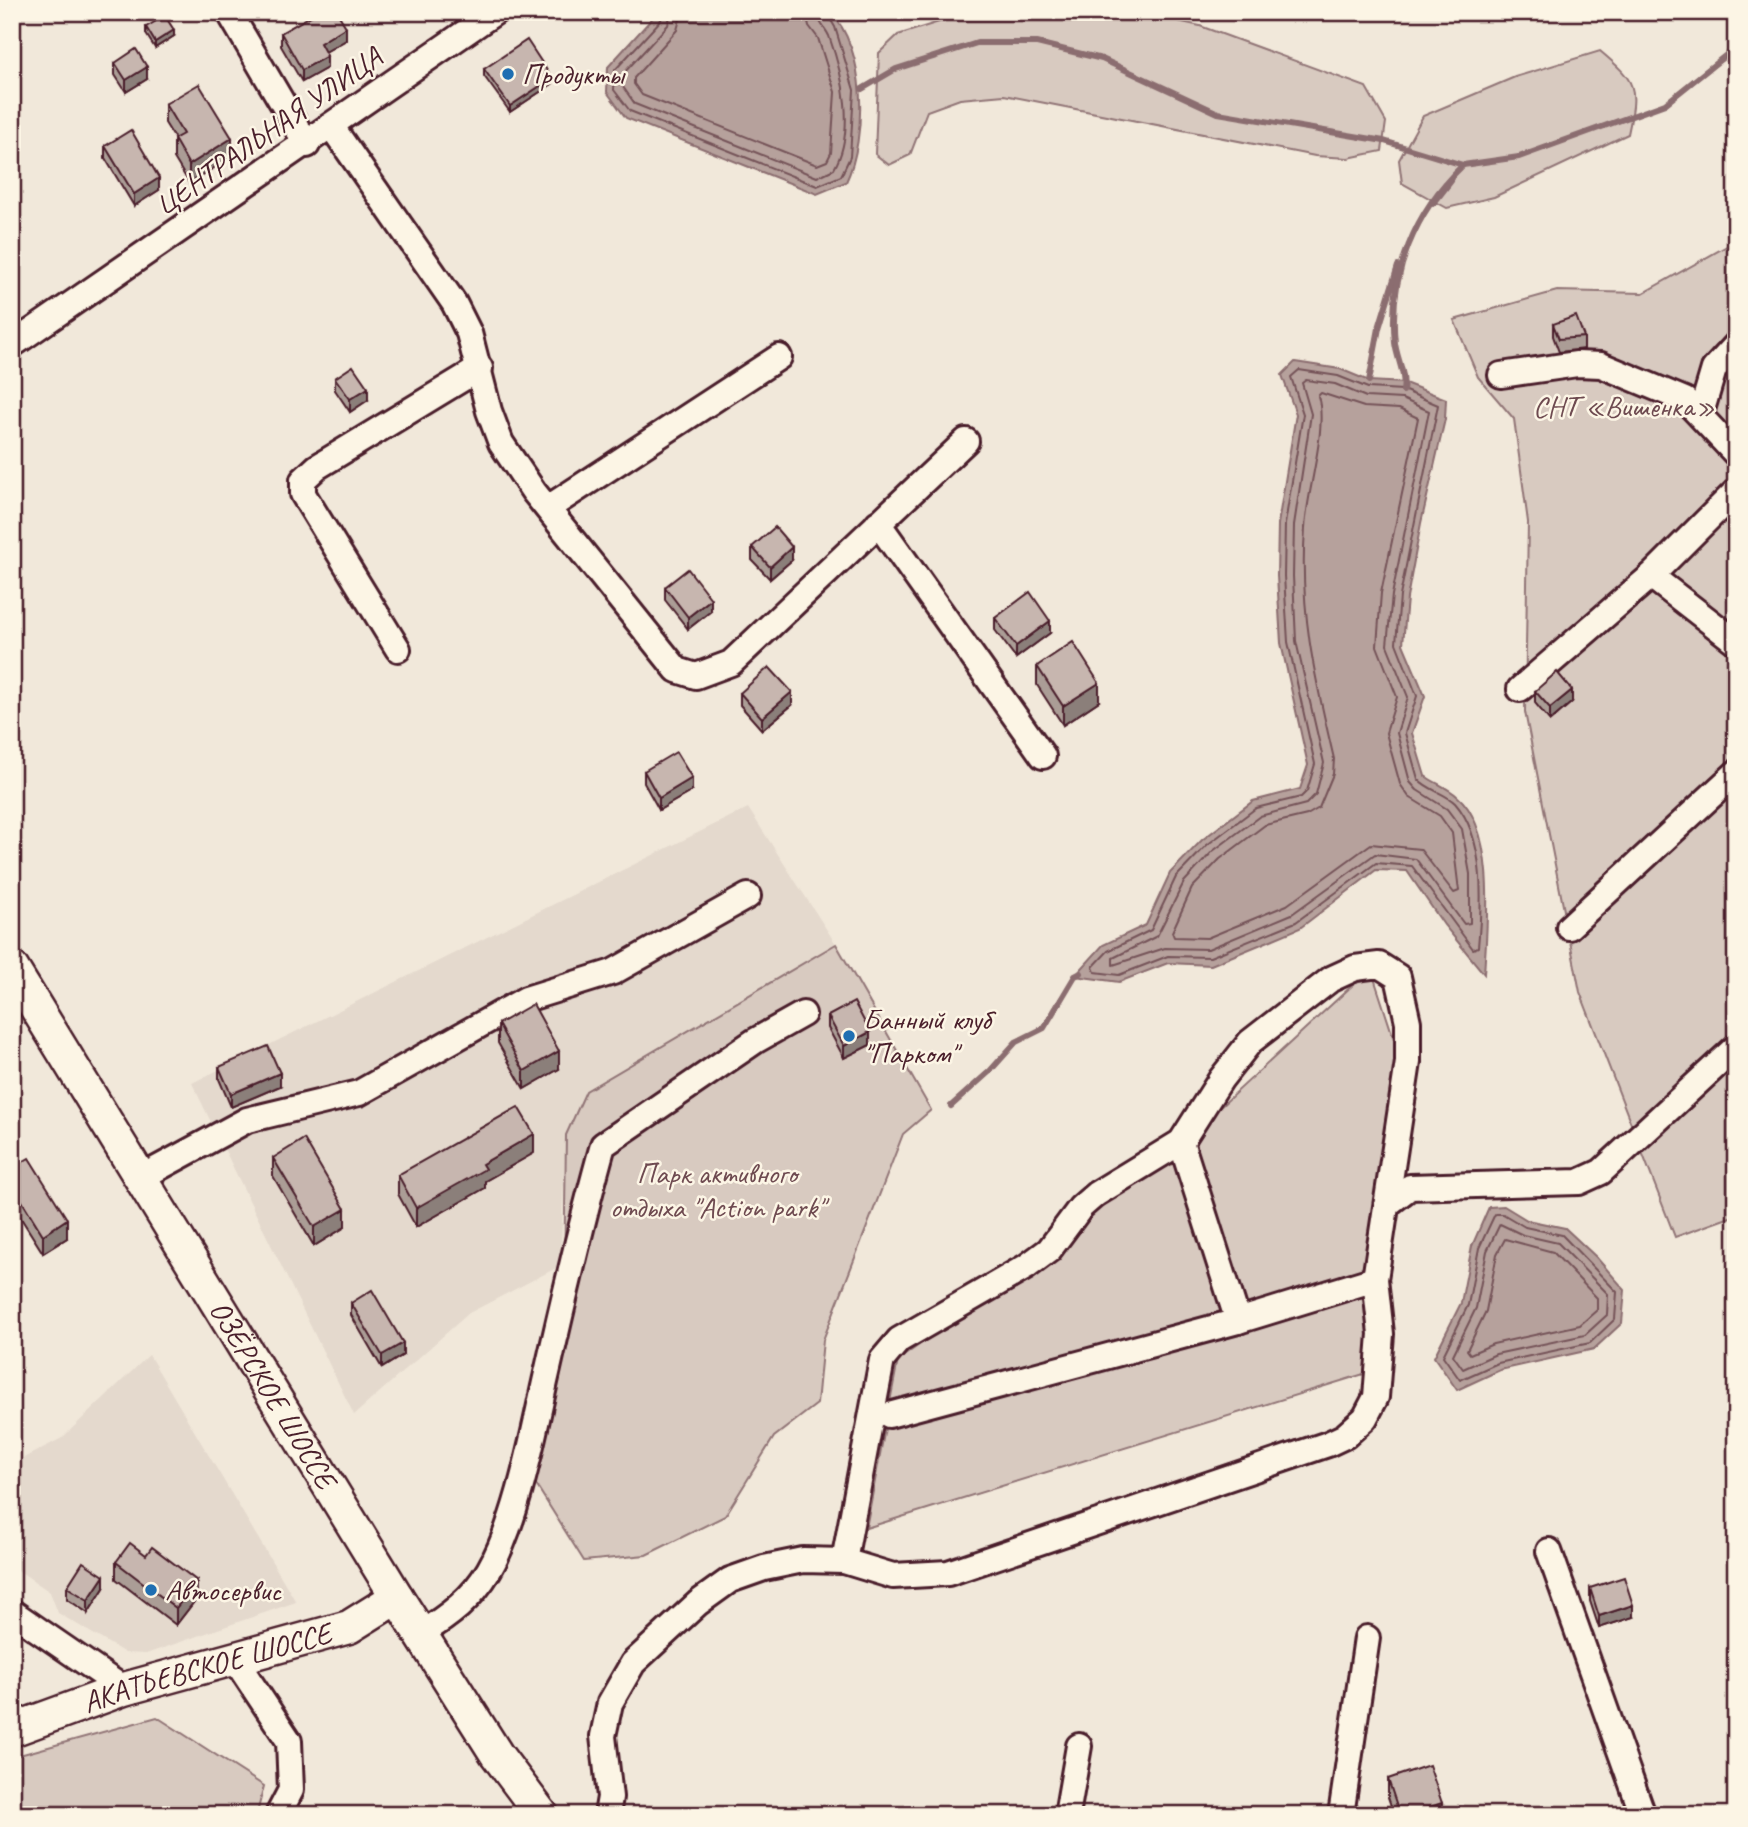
<svg xmlns="http://www.w3.org/2000/svg" width="1748" height="1827" font-family="Caveat,sans-serif">
<rect width="100%" height="100%" fill="#f1e8da"/>
<filter id="ink" filterUnits="userSpaceOnUse"><feTurbulence type="fractalNoise" baseFrequency=".0143" numOctaves="2"/><feDisplacementMap in="SourceGraphic" scale="14" xChannelSelector="R" yChannelSelector="G"/><feConvolveMatrix kernelMatrix="1 2 1 2 8 2 1 2 1" color-interpolation-filters="sRGB"/></filter>
<g filter="url(#ink)">
<!-- built -->
<g fill="#e4d9cd">
<path d="M748,808L836,944L586,1091L566,1135L560,1266L469,1313L354,1415L192,1083Z"/>
<path d="M149,1355L296,1602L146,1654L125,1653L58,1613L50,1592L12,1566V1464L62,1438Z"/>
</g>
<!-- green -->
<g fill="#d8cac0" stroke="#917476" stroke-width="2">
<path d="M1049,12L1151,15L1200,26L1366,87L1386,122L1382,151L1348,158L1315,156L1004,95L960,99L927,111L910,155L889,165L875,154L879,53L898,35L958,16Z"/>
<path d="M1600,51C1637,82 1638,87 1628,134L1494,197L1447,208L1402,183L1399,160L1423,116L1515,77Z"/>
<path d="M1736,241V1215L1675,1237L1580,992L1525,712L1528,522L1514,419L1478,377L1454,320L1557,291L1643,293Z"/>
<path d="M836,944L931,1110L903,1134L823,1340L817,1404L774,1437L725,1516L646,1555L584,1561L535,1483L563,1362L566,1135L586,1091Z"/>
<path d="M1374,978L1400,1058L1380,1369L866,1528L898,1360L1002,1286L1077,1216L1180,1144L1355,983Z"/>
<path d="M157,1717L264,1786L257,1813L12,1815V1757Z"/>
</g>
<!-- water -->
<g fill="#b6a19c" stroke="#8b6d6f" stroke-width="2">
<path d="M658,12H830C867,48 867,138 846,182L817,194L626,118L607,92L608,67Z"/>
<path d="M1295,362L1340,369L1369,381L1405,383L1446,399L1445,419L1421,523L1407,598L1403,644L1425,696L1412,733L1425,776C1435,783 1448,788 1457,796C1497,829 1487,926 1484,974L1444,925L1407,871L1376,870L1300,928L1211,965L1168,963L1119,982L1075,976L1103,945L1146,925L1170,873L1202,840L1253,801L1300,789L1308,765L1281,643L1277,576L1278,524L1296,414L1282,375Z"/>
<path d="M1504,1206L1527,1220L1565,1228L1596,1257L1625,1290L1622,1323L1594,1349L1500,1370L1457,1390L1434,1357L1461,1303L1472,1246L1489,1207Z"/>
</g>
<g fill="none" stroke-linecap="round" stroke-linejoin="round">
<!-- shore -->
<g stroke="#755358" stroke-width="2">
<path d="M663,12L661,20L615,70L614,90L630,111L817,186L841,176L850,157L854,90L835,27L826,12"/>
<path d="M671,12L668,25L623,74V87L635,104L817,177L834,169C856,131 843,75 829,36C825,27 818,23 817,12"/>
<path d="M682,12L677,30L634,78V84L642,95L817,165L827,161L831,153L835,92L818,38L809,26L806,12"/>
<path d="M1299,370L1338,376L1368,388L1403,390L1438,405L1400,596L1396,643L1417,696L1405,733L1418,779C1428,790 1445,793 1455,803C1486,838 1482,904 1478,947L1473,949L1412,866L1376,863L1296,922L1210,957L1168,956L1119,975L1095,972L1093,967L1108,951L1151,930L1176,877L1207,845L1256,808L1301,797L1307,791L1315,764L1288,642L1284,576L1285,524L1303,414L1291,377Z"/>
<path d="M1306,380L1335,384L1366,397L1402,399L1429,411L1392,595L1387,645L1408,697L1397,733L1410,782L1417,790L1447,809L1462,829L1470,874V923L1464,924L1416,859L1375,854L1292,914L1208,949L1165,948L1113,965V958L1157,936L1184,882L1213,851L1260,816L1306,804L1316,794L1324,763L1296,641L1293,576L1294,525L1311,414L1302,383Z"/>
<path d="M1321,393L1364,407L1399,409L1418,418L1381,593L1377,646L1397,697L1386,733L1400,784L1409,797L1440,816L1452,833L1459,891L1454,893L1420,849L1371,844L1287,905L1207,938L1174,937L1172,932L1192,888L1220,859L1265,825L1307,815L1319,808L1333,774L1334,759C1315,678 1299,613 1305,528C1307,490 1328,429 1318,396Z"/>
<path d="M1495,1214H1503L1525,1227L1562,1235L1617,1292L1615,1319L1590,1343L1498,1363L1460,1380L1443,1356L1468,1305L1479,1248Z"/>
<path d="M1500,1224L1523,1235L1558,1243L1608,1294L1607,1315L1585,1335L1496,1354L1463,1369L1453,1355L1476,1308L1487,1251Z"/>
<path d="M1505,1239L1553,1252L1597,1298V1310L1580,1325L1493,1344L1470,1354L1467,1350L1486,1311L1497,1254Z"/>
</g>
<!-- stream -->
<g stroke="#8b6d6f" stroke-width="6">
<path d="M862,89L896,69L977,43H1037L1102,59L1218,113L1384,141L1463,165L1519,157L1665,104L1736,47"/>
<path d="M1434,203L1451,181"/>
<path d="M1369,381L1379,328L1398,266"/>
<path d="M1403,391C1406,374 1397,359 1395,343C1388,275 1415,211 1463,165"/>
<path d="M951,1106L990,1071L1016,1042L1044,1028L1075,976L1081,973"/>
</g>
<defs>
<g id="minor">
<path d="M229,12L307,145"/>
<path d="M332,127L454,303L469,333L489,411L501,443L534,492L677,670L696,676L731,663L966,441"/>
<path d="M12,345L495,12"/>
<path d="M1501,375L1577,364L1601,365L1685,400L1736,454"/>
<path d="M1701,413L1714,369L1736,345"/>
<path d="M548,508L779,357"/>
<path d="M878,523L1043,756"/>
<path d="M1651,576L1736,642"/>
<path d="M398,649L303,494V480L317,467L480,368"/>
<path d="M1520,689L1651,576L1736,491"/>
<path d="M1569,927L1736,773"/>
<path d="M1181,1142L1238,1321"/>
<path d="M140,1178L247,1120L359,1093L526,999L613,972L748,896"/>
<path d="M1389,1203L1410,1187L1579,1182L1601,1172L1736,1047"/>
<path d="M889,1415L1238,1321L1375,1279"/>
<path d="M1549,1551L1643,1815"/>
<path d="M12,1612L124,1689"/>
<path d="M420,1634C449,1616 472,1599 489,1570C517,1522 533,1436 545,1382C563,1302 581,1223 603,1145L755,1041L803,1014"/>
<path d="M234,1658L289,1741L291,1790L278,1815"/>
<path d="M607,1815L610,1797L603,1736L610,1703L633,1663L698,1603L730,1580L764,1568L803,1560L844,1561L893,1576L948,1573L1328,1444L1345,1436L1365,1418L1376,1397L1381,1334L1375,1279L1408,1062V1022L1398,977L1379,965L1355,968L1331,979L1250,1042L1221,1079L1181,1142L1096,1194L1081,1207L1049,1250L1026,1267L899,1340L882,1360L844,1561"/>
<path d="M1067,1815L1079,1746"/>
<path d="M1341,1815L1367,1638"/>
</g>
<g id="major">
<path id="s1" d="M12,968L397,1597L497,1755L542,1815"/>
<path id="s2" d="M12,1730L124,1689L349,1627L397,1597"/>
</g>
</defs>
<!-- minor casing -->
<use href="#minor" stroke="#4a1f2b" stroke-width="30"/>
<!-- major casing -->
<use href="#major" stroke="#4a1f2b" stroke-width="37"/>
<!-- minor -->
<use href="#minor" stroke="#fcf5e5" stroke-width="24"/>
<!-- major -->
<use href="#major" stroke="#fcf5e5" stroke-width="32"/>
</g>
<!-- wall -->
<g fill="#ab9d96" stroke="#4a1f2b" stroke-width="2">
<path d="M310,12H337L346,40L325,52L327,68L302,82L281,46V33L312,16Z"/>
<path d="M146,27L174,36L155,48L146,34Z"/>
<path d="M115,63L147,79L126,92L115,75Z"/>
<path d="M484,69L552,84L510,112L484,76Z"/>
<path d="M165,104L232,157L189,183L174,158V139H175L165,123Z"/>
<path d="M105,146L159,190L134,206L105,158Z"/>
<path d="M1553,324L1584,337V349L1559,352L1553,336Z"/>
<path d="M335,378L368,400L350,412L335,390Z"/>
<path d="M752,547L792,560L770,579L752,560Z"/>
<path d="M665,587L711,611L688,629L665,600Z"/>
<path d="M995,618L1050,633L1016,658L995,630Z"/>
<path d="M1037,666L1099,701L1063,725L1037,685Z"/>
<path d="M1535,691L1572,702L1550,721L1535,703Z"/>
<path d="M740,693L792,705L762,730L740,705Z"/>
<path d="M644,771L692,791L659,810L644,783Z"/>
<path d="M828,1016L870,1045L844,1058L828,1028Z"/>
<path d="M498,1024L559,1069L524,1089L498,1043Z"/>
<path d="M219,1067L280,1086L231,1107L219,1079Z"/>
<path d="M534,1153L485,1181V1188L416,1227L398,1194V1175Z"/>
<path d="M273,1158L345,1227L314,1246L273,1176Z"/>
<path d="M12,1168L67,1238L43,1253L12,1204Z"/>
<path d="M351,1303L403,1355L382,1368L351,1315Z"/>
<path d="M116,1562L197,1598L176,1625L116,1579Z"/>
<path d="M67,1587L104,1588L88,1613L67,1599Z"/>
<path d="M1590,1588L1633,1617L1599,1628L1590,1601Z"/>
<path d="M1388,1779L1442,1815H1394L1388,1797Z"/>
</g>
<!-- shaded-wall -->
<g fill="#8b7f7a" stroke="#4a1f2b" stroke-width="2">
<path d="M346,27V40L320,55V43Z"/>
<path d="M174,30V36L155,48V42Z"/>
<path d="M327,56V68L302,82V70Z"/>
<path d="M147,67V79L126,92V80Z"/>
<path d="M552,78V84L510,112V106Z"/>
<path d="M232,138V157L189,183V165Z"/>
<path d="M159,178V190L134,206V194Z"/>
<path d="M368,388V400L350,412V399Z"/>
<path d="M792,547V560L770,579V567Z"/>
<path d="M711,599V611L688,629V617Z"/>
<path d="M1050,621V633L1016,658V646Z"/>
<path d="M1099,683V701L1063,725V706Z"/>
<path d="M1572,690V702L1550,721V708Z"/>
<path d="M792,692V705L762,730V718Z"/>
<path d="M692,778V791L659,810V798Z"/>
<path d="M870,1032V1045L844,1058V1046Z"/>
<path d="M559,1051V1069L524,1089V1071Z"/>
<path d="M280,1073V1086L231,1107V1094Z"/>
<path d="M534,1134V1153L485,1181V1188L416,1227V1208L482,1164Z"/>
<path d="M345,1209V1227L314,1246V1227Z"/>
<path d="M67,1219V1238L43,1253V1235Z"/>
<path d="M403,1343V1355L382,1368V1355Z"/>
<path d="M104,1576V1588L88,1613V1600Z"/>
<path d="M197,1581V1598L176,1625V1608Z"/>
<path d="M1633,1605V1617L1599,1628V1616Z"/>
<path d="M1442,1803V1815H1406Z"/>
</g>
<!-- building -->
<g fill="#c7b6af" stroke="#4a1f2b" stroke-width="2">
<path d="M318,12H337L346,27L320,43L327,56L302,70L281,33Z"/>
<path d="M165,16L174,30L155,42L146,27Z"/>
<path d="M527,40L552,78L510,106L484,69Z"/>
<path d="M136,49L147,67L126,80L115,63Z"/>
<path d="M199,84L232,138L189,165L174,139L183,134L165,104Z"/>
<path d="M131,130L159,178L134,194L105,146Z"/>
<path d="M1576,316L1584,337L1559,339L1553,324Z"/>
<path d="M353,366L368,388L350,399L335,378Z"/>
<path d="M775,527L792,547L770,567L752,547Z"/>
<path d="M688,569L711,599L688,617L665,587Z"/>
<path d="M1030,592L1050,621L1016,646L995,618Z"/>
<path d="M1073,642L1099,683L1063,706L1037,666Z"/>
<path d="M769,667L792,692L762,718L740,693Z"/>
<path d="M1557,672L1572,690L1550,708L1535,691Z"/>
<path d="M676,752L692,778L659,798L644,771Z"/>
<path d="M854,1002L870,1032L844,1046L828,1016Z"/>
<path d="M533,1004L559,1051L524,1071L498,1024Z"/>
<path d="M268,1046L280,1073L231,1094L219,1067Z"/>
<path d="M518,1107L534,1134L482,1164L485,1169L416,1208L398,1175Z"/>
<path d="M304,1139L345,1209L314,1227L273,1158Z"/>
<path d="M29,1158L67,1219L43,1235L12,1185V1168Z"/>
<path d="M372,1290L403,1343L382,1355L351,1303Z"/>
<path d="M130,1543L146,1555L152,1547L197,1581L176,1608L116,1562Z"/>
<path d="M83,1562L104,1576L88,1600L67,1587Z"/>
<path d="M1624,1577L1633,1605L1599,1616L1590,1588Z"/>
<path d="M1429,1765L1442,1803L1406,1815H1400L1388,1779Z"/>
</g>
</g>
<!-- markers -->
<g fill="#1f6fb2" stroke="#fcf5e5" stroke-width="2.5">
<circle cx="508" cy="74" r="7"/>
<circle cx="849" cy="1036" r="7"/>
<circle cx="151" cy="1590" r="7"/>
</g>
<g text-anchor="middle" stroke-width="5" stroke-linejoin="round" paint-order="stroke">
<!-- poi labels -->
<g font-size="30" fill="#4a1f2b" stroke="#fcf5e5" text-anchor="start">
<text x="522" y="84">Продукты</text>
<text x="863" y="1029">Банный клуб<tspan x="863" dy="34">"Парком"</tspan></text>
<text x="165" y="1600">Автосервис</text>
</g>
<!-- street labels -->
<g font-size="30" fill="#4a1f2b" stroke="#fcf5e5">
<text transform="translate(268 131) rotate(-35)" y="10">ЦЕНТРАЛЬНАЯ УЛИЦА</text>
<text dy="10" stroke="none"><textPath href="#s1" startOffset="500">ОЗЁРСКОЕ ШОССЕ</textPath></text>
<text dy="10" stroke="none"><textPath href="#s2" startOffset="205">АКАТЬЕВСКОЕ ШОССЕ</textPath></text>
</g>
<!-- park labels -->
<g font-size="30" fill="#6e4a50" stroke="#fcf5e5">
<text x="1624" y="416">СНТ «Вишенка»</text>
<text x="717" y="1183">Парк активного<tspan x="717" dy="34">отдыха "Action park"</tspan></text>
</g>
</g>
<!-- margin -->
<rect width="1748" height="1827" fill="none" stroke="#fcf5e5" stroke-width="42"/>
<rect x="21" y="21" width="1706" height="1785" fill="none" stroke="#4a1f2b" stroke-width="2.5" filter="url(#ink)"/>
</svg>
